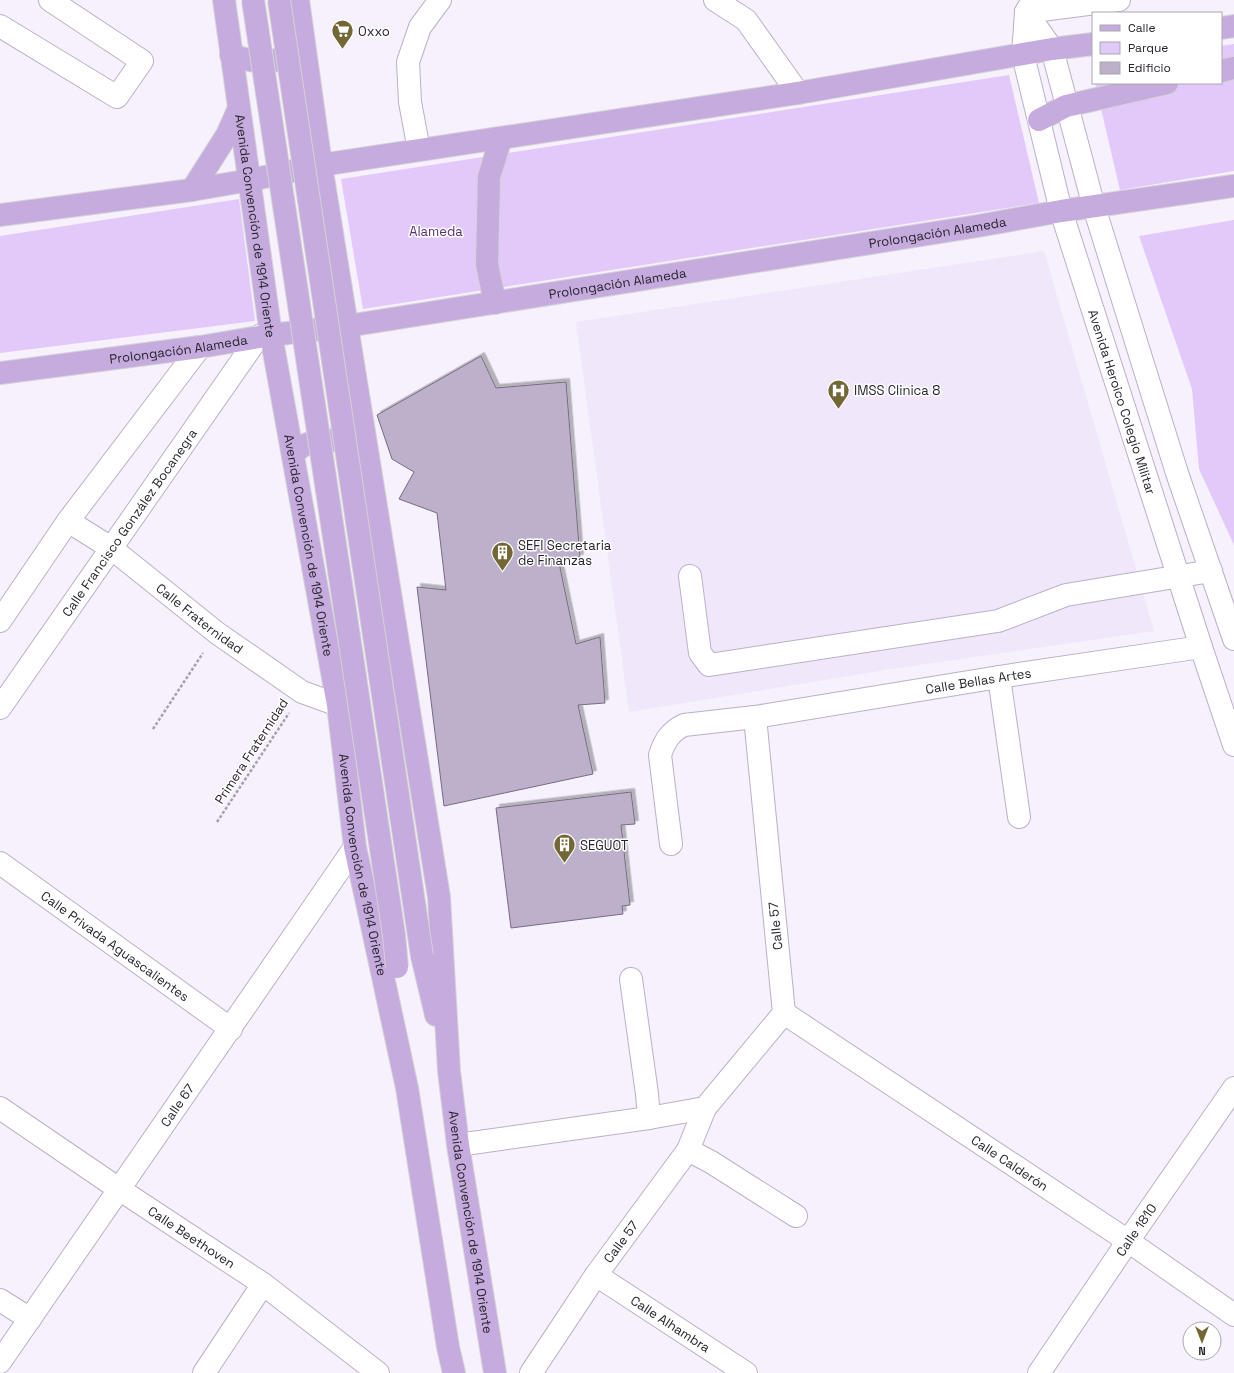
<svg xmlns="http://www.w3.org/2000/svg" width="1234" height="1373" font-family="'Space Grotesk',sans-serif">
<defs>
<filter id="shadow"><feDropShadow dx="3.5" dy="-3.5" stdDeviation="0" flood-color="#0004"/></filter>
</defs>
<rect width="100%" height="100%" fill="#f6f1fc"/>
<!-- built -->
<path fill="#f1e7fb" d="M1044,251L1154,631L898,668L629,712L576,322Z"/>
<!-- green -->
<g fill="#e2c9fa">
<path d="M1234,44V171L1120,190L1095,83H1221V46Z"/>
<path d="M1009,75L1039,203L363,309L341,179Z"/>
<path d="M239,199L255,321L0,353V236Z"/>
<path d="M1234,220V545L1199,469L1192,389L1139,236Z"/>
</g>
<!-- building -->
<g fill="#bdb0ca" stroke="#776b83" filter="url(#shadow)">
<path d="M481,356L496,388L566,382L580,558H558L576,644L600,637L605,703L578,705L593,774L444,806L417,587L446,590L437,513L399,499L414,472L392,459L377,415Z"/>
<path d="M631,792L635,824L621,825L630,905L622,906L623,914L511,928L496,808Z"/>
</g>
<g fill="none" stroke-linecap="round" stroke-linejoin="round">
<defs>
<g id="minor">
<path d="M715,0L746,20L798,93"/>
<path id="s1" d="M1033,0L1026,12L1023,55L1061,211L1201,647L1234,745"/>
<path d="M1026,12L1052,49L1094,207L1177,473L1234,639"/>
<path d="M1026,12L1119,0"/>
<path d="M0,26L117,97L142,61L50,0"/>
<path d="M419,150L410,102L408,62L420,27L440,0"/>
<path id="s2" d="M68,521L111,548L217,633L302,692L338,705"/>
<path d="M690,576L700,653L709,665L998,621L1066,595L1211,571"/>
<path d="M0,621L68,521L200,347"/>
<path d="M999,677L1019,817"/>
<path id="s3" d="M0,708L259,336"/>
<path id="s4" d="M671,844L660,755C665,740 670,732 684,725L755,717L999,677L1201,647"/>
<path id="s5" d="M0,863L231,1029"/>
<path d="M631,979L647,1094L649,1118"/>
<path id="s6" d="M784,1013L1128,1241L1234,1315"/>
<path id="s7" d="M0,1108L119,1189L263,1284L378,1373"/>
<path d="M458,1145L649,1118L705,1108"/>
<path d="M688,1150L711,1162L796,1216"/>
<path id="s8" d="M596,1275L746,1373"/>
<path d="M0,1300L30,1319"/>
<path id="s9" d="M0,1362L355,847"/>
<path d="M204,1373L263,1284"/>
<path id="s10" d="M531,1373L596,1275L688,1150L705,1108L784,1013L755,717"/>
<path id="s11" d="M1039,1373L1128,1241L1234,1088"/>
</g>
<g id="major">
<path id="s12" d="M224,0L271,335L338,705L355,847L407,1088L448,1347L454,1373"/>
<path id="s13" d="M298,0L321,165L439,897L449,1071L458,1145L495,1373"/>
<path d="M1221,28L1234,26"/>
<path d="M231,55C258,64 281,67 301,44"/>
<path d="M1221,71L1234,68"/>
<path d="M1039,120L1066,106L1167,83"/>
<path d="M192,190L227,135L239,108"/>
<path d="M0,215L192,190L250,180L321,165L798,93L1052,49L1093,44"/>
<path d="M495,303L487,264L489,177L501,138"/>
<path id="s14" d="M0,373L200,347L271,335L347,326L978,226L1061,211L1234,186"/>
<path d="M293,456C295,453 298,449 301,447C317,437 346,439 362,447"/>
<path d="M422,956L436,1015"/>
</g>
</defs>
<!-- minor casing -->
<use href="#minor" stroke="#bcafc9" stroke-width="24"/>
<!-- major casing -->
<use href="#major" stroke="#d4d3d5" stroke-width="24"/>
<!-- path -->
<g stroke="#a6a1ab" stroke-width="2.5" stroke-dasharray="3 2" stroke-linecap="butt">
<path d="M153,729L203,653"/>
<path d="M217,822L289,713"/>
</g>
<!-- minor -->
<use href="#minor" stroke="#fff" stroke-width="22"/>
<!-- major -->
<use href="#major" stroke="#c6abde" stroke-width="22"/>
<defs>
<g id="major-bridge">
<path d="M253,0L394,935L397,967"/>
<path d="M279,0L422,956"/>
</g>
</defs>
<!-- major-bridge casing -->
<use href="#major-bridge" stroke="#d4d3d5" stroke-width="24" stroke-linecap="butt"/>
<!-- major-bridge -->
<use href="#major-bridge" stroke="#c6abde" stroke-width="22"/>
</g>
<!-- icons -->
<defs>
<symbol id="supermarket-pin" viewBox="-11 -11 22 30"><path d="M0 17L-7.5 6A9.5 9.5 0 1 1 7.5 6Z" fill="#736835" stroke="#fff"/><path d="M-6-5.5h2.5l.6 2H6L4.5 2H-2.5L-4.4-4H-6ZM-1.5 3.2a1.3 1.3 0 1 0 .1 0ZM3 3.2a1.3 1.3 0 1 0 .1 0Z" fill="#fff"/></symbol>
<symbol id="hospital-pin" viewBox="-11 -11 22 30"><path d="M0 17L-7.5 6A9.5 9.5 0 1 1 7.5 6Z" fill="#736835" stroke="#fff"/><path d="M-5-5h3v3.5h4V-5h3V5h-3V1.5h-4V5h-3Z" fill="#fff"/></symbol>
<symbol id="building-pin" viewBox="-11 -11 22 30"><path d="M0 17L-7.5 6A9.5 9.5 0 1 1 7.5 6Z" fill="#736835" stroke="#fff"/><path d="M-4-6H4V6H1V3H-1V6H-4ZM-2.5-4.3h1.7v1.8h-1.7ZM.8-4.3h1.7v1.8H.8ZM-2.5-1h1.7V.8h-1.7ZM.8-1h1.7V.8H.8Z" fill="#fff"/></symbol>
</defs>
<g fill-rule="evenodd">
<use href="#supermarket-pin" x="330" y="18" width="25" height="34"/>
<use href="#hospital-pin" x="826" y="378" width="25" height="34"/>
<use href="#building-pin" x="490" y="540" width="25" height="34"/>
<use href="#building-pin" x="552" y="832" width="25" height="34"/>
</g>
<g text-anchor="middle" stroke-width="3" stroke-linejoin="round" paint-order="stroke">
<!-- poi labels -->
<g font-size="13" fill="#28232d" stroke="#fff" text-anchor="start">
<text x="358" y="36">Oxxo</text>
<text x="854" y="395">IMSS Clinica 8</text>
<text x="518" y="550">SEFI Secretaria<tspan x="518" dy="15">de Finanzas</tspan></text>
<text x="580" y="850">SEGUOT</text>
</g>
<!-- street labels -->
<g font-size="13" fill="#28232d" stroke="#fff">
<text dy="5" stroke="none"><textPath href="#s12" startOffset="228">Avenida Convención de 1914 Oriente</textPath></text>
<text dy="5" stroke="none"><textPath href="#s14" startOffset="948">Prolongación Alameda</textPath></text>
<text dy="5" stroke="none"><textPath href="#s14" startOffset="624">Prolongación Alameda</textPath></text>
<text dy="5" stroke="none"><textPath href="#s14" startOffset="180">Prolongación Alameda</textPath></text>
<text dy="5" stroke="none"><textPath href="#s1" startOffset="418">Avenida Heroico Colegio Militar</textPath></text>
<text dy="5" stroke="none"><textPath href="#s3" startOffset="226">Calle Francisco González Bocanegra</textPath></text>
<text dy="5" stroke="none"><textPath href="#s12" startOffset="552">Avenida Convención de 1914 Oriente</textPath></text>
<text dy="5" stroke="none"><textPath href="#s2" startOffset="164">Calle Fraternidad</textPath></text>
<text dy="5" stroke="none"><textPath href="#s4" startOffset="427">Calle Bellas Artes</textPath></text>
<text transform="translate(251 751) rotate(-57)" y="5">Primera Fraternidad</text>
<text dy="5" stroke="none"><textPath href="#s12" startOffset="876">Avenida Convención de 1914 Oriente</textPath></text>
<text transform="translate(775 926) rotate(-96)" y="5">Calle 57</text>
<text dy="5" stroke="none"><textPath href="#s5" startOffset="142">Calle Privada Aguascalientes</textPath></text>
<text dy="5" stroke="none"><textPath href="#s9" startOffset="312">Calle 67</textPath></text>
<text dy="5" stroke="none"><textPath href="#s6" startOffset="271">Calle Calderón</textPath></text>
<text dy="5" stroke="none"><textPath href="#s13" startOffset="1235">Avenida Convención de 1914 Oriente</textPath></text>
<text dy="5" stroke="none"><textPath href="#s11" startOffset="173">Calle 1810</textPath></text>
<text dy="5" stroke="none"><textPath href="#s7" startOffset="231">Calle Beethoven</textPath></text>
<text dy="5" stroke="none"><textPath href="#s10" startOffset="159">Calle 57</textPath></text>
<text dy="5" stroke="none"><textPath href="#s8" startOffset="89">Calle Alhambra</textPath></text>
</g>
<!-- park labels -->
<g font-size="13" fill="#582f77" stroke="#fff">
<text x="436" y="236">Alameda</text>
</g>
</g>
<!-- legend -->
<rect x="1092" y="12" width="130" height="72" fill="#ffffff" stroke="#a9a7ab"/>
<rect x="1100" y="25" width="20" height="6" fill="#c6abde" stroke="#a9a7ab"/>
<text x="1128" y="32" font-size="12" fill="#28232d">Calle</text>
<rect x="1100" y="42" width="20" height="12" fill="#e2c9fa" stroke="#a9a7ab"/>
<text x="1128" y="52" font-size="12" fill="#28232d">Parque</text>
<rect x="1100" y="62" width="20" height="12" fill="#bdb0ca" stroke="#a9a7ab"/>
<text x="1128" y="72" font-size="12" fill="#28232d">Edificio</text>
<!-- north arrow -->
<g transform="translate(1202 1341) rotate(180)"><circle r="19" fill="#ffffff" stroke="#a9a7ab"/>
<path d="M0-3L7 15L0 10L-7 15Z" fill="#736835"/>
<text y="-6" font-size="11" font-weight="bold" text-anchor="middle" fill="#28232d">N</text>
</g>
</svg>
